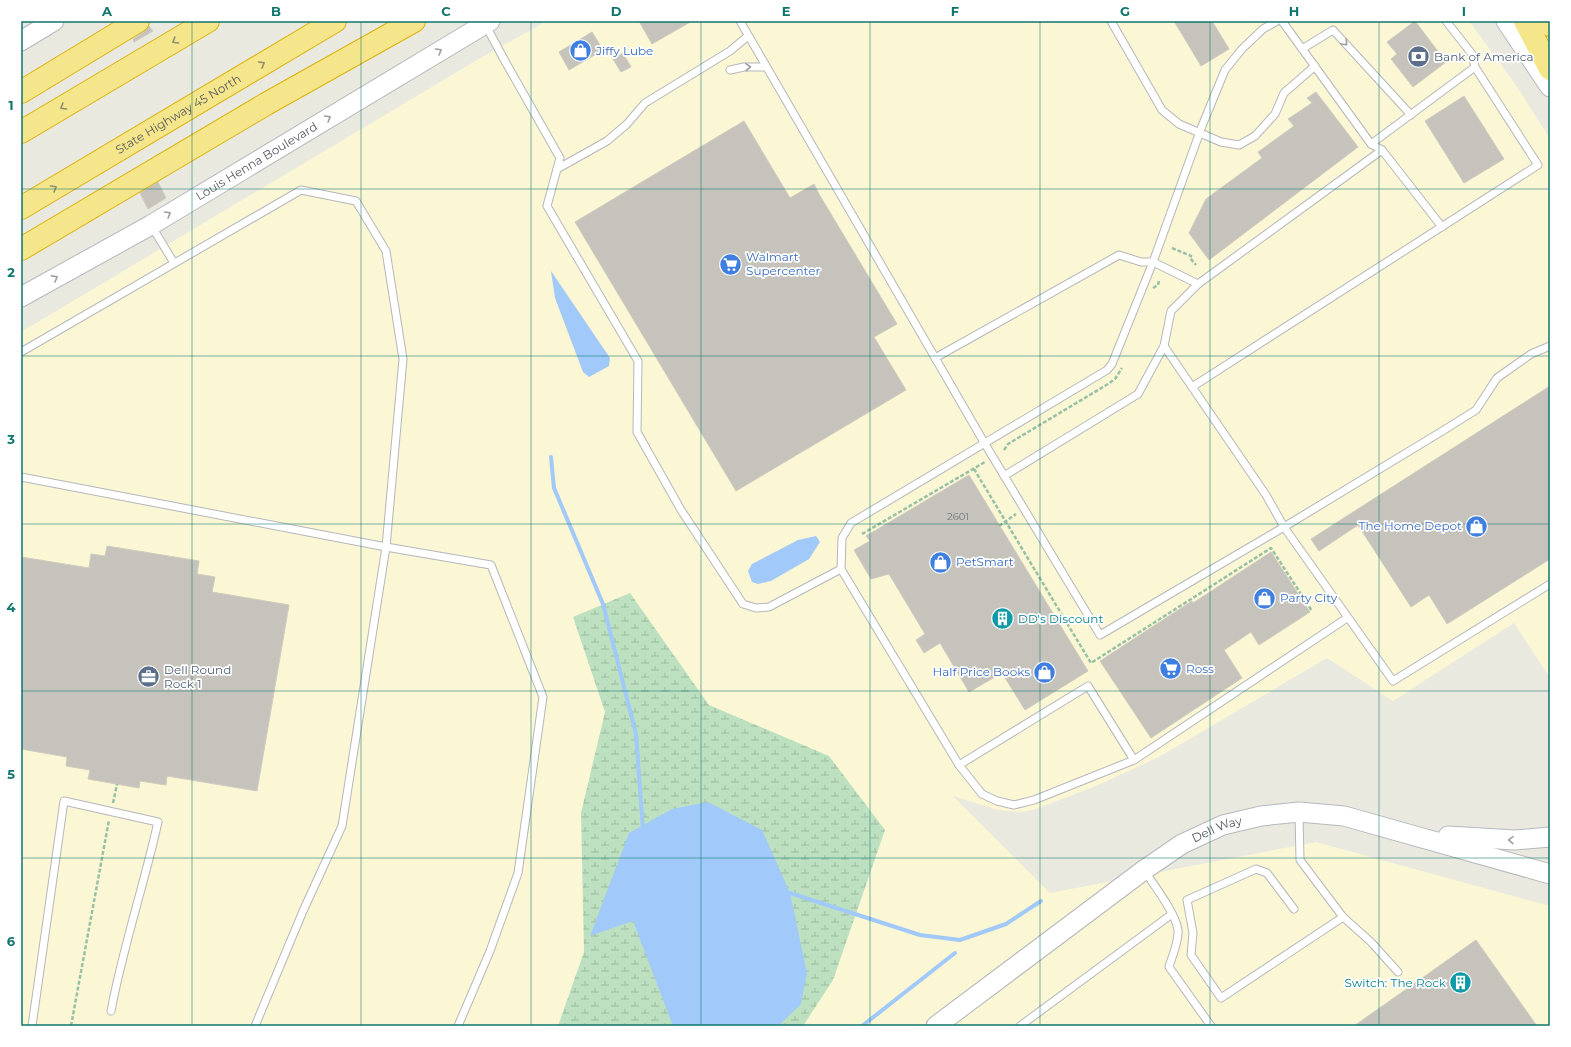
<svg xmlns="http://www.w3.org/2000/svg" width="1571" height="1047" font-family="Montserrat,sans-serif">
<defs>
<pattern id="wetland-marsh" width="20" height="14" patternUnits="userSpaceOnUse"><rect width="20" height="14" fill="#bde1c0"/><path d="M1 5h8M5 5V1M11 12h8M15 12V8" fill="none" stroke="#9cb99f"/></pattern>
</defs>
<rect width="100%" height="100%" fill="#eae9df"/>
<!-- commercial -->
<path fill="#fbf6d4" d="M547,21H1469L1511,78L1550,138V678L1514,623L1393,701L1327,658L1159,757L1096,786L1033,810L1018,812L998,810L953,796L1050,893L1316,842L1550,906V1026H21V332L477,60Z"/>
<!-- wetland -->
<path fill="url(#wetland-marsh)" d="M630,593L709,705L829,756L885,830L833,980L803,1026H558L584,952L581,813L605,712L573,617Z"/>
<!-- water -->
<g fill="#a1c9f9">
<path d="M551,271L610,358L609,366L589,377L583,372L555,298Z"/>
<path d="M816,536L820,542L809,559L771,581L758,584L752,582L748,571L752,564L798,540Z"/>
<path d="M708,802L762,830L790,893L807,973L801,1004L778,1026H673L633,921L590,936L629,833L672,809Z"/>
</g>
<g fill="none" stroke-linecap="round" stroke-linejoin="round">
<!-- stream -->
<g stroke="#a1c9f9" stroke-width="4">
<path d="M551,457L554,488L603,604L636,734L643,830"/>
<path d="M786,893H790L920,935L960,940L1006,924L1041,901"/>
<path d="M862,1026L955,953"/>
</g>
</g>
<!-- building -->
<g fill="#c6c3bd" stroke="#cfcbbe">
<path d="M639,21H692L652,44Z"/>
<path d="M1174,21H1212L1229,49L1201,66Z"/>
<path d="M1415,21L1446,62L1413,87L1391,59L1397,54L1387,42Z"/>
<path d="M149,26L153,31L134,42L133,39L144,32Z"/>
<path d="M592,32L603,50L569,70L559,52Z"/>
<path d="M623,53L631,67L621,72L613,59Z"/>
<path d="M1316,92L1358,147L1209,260L1189,233L1206,199L1262,158L1258,152L1294,126L1288,119L1312,103L1307,98Z"/>
<path d="M1464,96L1504,159L1464,183L1425,121Z"/>
<path d="M744,121L790,198L814,184L819,194L897,324L874,337L906,390L736,491L575,222Z"/>
<path d="M158,182L166,198L148,209L140,193Z"/>
<path d="M1550,386V559L1447,624L1429,595L1411,607L1358,525L1319,551L1311,539Z"/>
<path d="M969,475L1088,671L1025,710L1002,673L969,692L940,643L924,653L916,640L925,634L889,574L871,579L854,550L870,541L866,536Z"/>
<path d="M107,546L199,561L197,574L215,577L212,592L289,605L257,791L167,776L166,785L140,781L139,788L88,779L90,770L66,766L67,757L21,749V557L89,568L91,554L105,556Z"/>
<path d="M1271,552L1310,612L1259,645L1251,632L1224,650L1242,678L1151,738L1100,661L1192,601L1193,603Z"/>
<path d="M1476,940L1537,1026H1354Z"/>
</g>
<g fill="none" stroke-linecap="round" stroke-linejoin="round">
<defs>
<g id="lane">
<path d="M740,21L985,444L1100,635L1284,527L1444,430L1476,410L1497,378L1531,354L1550,346"/>
<path d="M1111,21L1162,110L1179,124L1221,142L1239,145L1255,136L1275,114L1284,93L1315,66"/>
<path d="M1282,21L1371,144L1382,150L1442,227"/>
<path d="M1446,21L1472,54L1475,67"/>
<path d="M485,24L506,63L560,158L547,206L638,361L637,432L681,510L743,604L756,608L769,607L841,569L842,538L851,523L1107,370L1112,364L1153,262L1202,126L1225,70L1242,49L1263,29L1277,21"/>
<path d="M1302,49L1333,30L1411,115"/>
<path d="M730,70L744,67H766"/>
<path d="M557,169L607,141L627,124L645,103L730,51L748,36"/>
<path d="M151,225L174,263"/>
<path d="M1164,346L1266,495L1284,527L1393,681L1550,584"/>
<path d="M21,352L301,190L356,201L386,251L403,359L386,547L342,826L303,911L255,1026"/>
<path d="M935,358L1119,255L1141,262H1153L1198,284L1382,150"/>
<path d="M1192,387L1538,165L1475,67L1371,144"/>
<path d="M1004,476L1138,394L1164,346L1171,311L1198,284"/>
<path d="M21,477L386,547L491,565L543,697L518,873L490,951L458,1026"/>
<path d="M841,569L959,765L982,794L997,801L1014,805L1034,800L1134,760L1347,618"/>
<path d="M959,765L1088,686L1134,760"/>
<path d="M1144,870C1154,885 1176,914 1178,930C1179,942 1172,956 1169,967L1211,1026"/>
<path d="M1294,909L1267,873L1256,869L1187,900L1193,933L1191,955L1221,998L1343,917L1300,860L1299,813"/>
<path d="M1343,917L1371,942L1398,972"/>
<path d="M32,1026L64,801L158,822C144,885 123,947 111,1011"/>
<path d="M1020,1026L1172,914"/>
</g>
<g id="secondary">
<path d="M1506,21L1550,87"/>
<path d="M21,41L54,21"/>
<path id="s1" d="M21,297L151,225L490,21"/>
<path d="M1448,836L1515,840L1550,837"/>
<path id="s2" d="M936,1026L1144,870L1182,844L1223,825L1261,816L1299,812L1344,816L1550,874"/>
</g>
<g id="highway">
<path d="M1525,21L1550,69"/>
<path d="M1547,21L1550,25"/>
<path d="M21,92L138,21"/>
<path d="M21,132L208,21"/>
<path id="s3" d="M21,208L335,21"/>
<path d="M21,249L266,104L414,21"/>
</g>
</defs>
<!-- lane casing -->
<use href="#lane" stroke="#b5b7bc" stroke-width="9"/>
<!-- secondary casing -->
<use href="#secondary" stroke="#b5b8be" stroke-width="21"/>
<!-- highway casing -->
<use href="#highway" stroke="#dcb10e" stroke-width="24"/>
<!-- path -->
<g stroke="#97c1a7" stroke-width="2.5" stroke-dasharray="4 2" stroke-linecap="butt">
<path d="M1172,248L1191,256L1190,258L1196,265"/>
<path d="M1153,288L1158,285L1159,281"/>
<path d="M1004,450L1008,444L1108,384L1115,379L1122,368"/>
<path d="M974,469L1091,663L1271,548L1312,611"/>
<path d="M999,526L1016,514"/>
<path d="M862,534L985,462"/>
<path d="M113,803L117,784"/>
<path d="M71,1026L109,820"/>
</g>
<!-- lane -->
<use href="#lane" stroke="#fff" stroke-width="7"/>
<!-- secondary -->
<use href="#secondary" stroke="#fff" stroke-width="19"/>
<!-- highway -->
<use href="#highway" stroke="#f6e68b" stroke-width="22"/>
</g>
<!-- one-way arrows -->
<defs><path id="oneway-chevron" d="M-2-3.5L2.5 0L-2 3.5" fill="none" stroke-width="1.6" stroke-linecap="round" stroke-linejoin="round"/></defs>
<g stroke="#8f8c6f">
<use href="#oneway-chevron" transform="translate(175 41) rotate(149)"/>
<use href="#oneway-chevron" transform="translate(262 64) rotate(-30)"/>
<use href="#oneway-chevron" transform="translate(63 107) rotate(149)"/>
<use href="#oneway-chevron" transform="translate(54 188) rotate(-31)"/>
</g>
<g stroke="#9b9da0">
<use href="#oneway-chevron" transform="translate(1345 43) rotate(47)"/>
<use href="#oneway-chevron" transform="translate(439 51) rotate(-31)"/>
<use href="#oneway-chevron" transform="translate(748 67) rotate(-3)"/>
<use href="#oneway-chevron" transform="translate(328 118) rotate(-31)"/>
<use href="#oneway-chevron" transform="translate(168 214) rotate(-31)"/>
<use href="#oneway-chevron" transform="translate(55 278) rotate(-29)"/>
<use href="#oneway-chevron" transform="translate(1511 840) rotate(-179)"/>
</g>
<!-- grid -->
<path fill="none" stroke="#0f766e" stroke-width="1" stroke-opacity="0.55" d="M192,21V1026M361,21V1026M531,21V1026M701,21V1026M870,21V1026M1040,21V1026M1210,21V1026M1379,21V1026M21,189H1550M21,356H1550M21,524H1550M21,691H1550M21,858H1550"/>
<!-- icons -->
<defs>
<symbol id="shop-disc" viewBox="-11 -11 22 22"><circle r="9.5" fill="#3f7fe0" stroke="#fff"/><path d="M-5-2.5h2.3a2.7 3.5 0 0 1 5.4 0H5L5.5 6h-11ZM-1.5-2.5h3a1.5 2.3 0 0 0-3 0Z" fill="#fff"/></symbol>
<symbol id="bank-disc" viewBox="-11 -11 22 22"><circle r="9.5" fill="#5c6f8a" stroke="#fff"/><path d="M-6-4H6V4H-6ZM0-2.3a2.3 2.3 0 1 0 0 4.6a2.3 2.3 0 1 0 0-4.6Z" fill="#fff"/></symbol>
<symbol id="supermarket-disc" viewBox="-11 -11 22 22"><circle r="9.5" fill="#3f7fe0" stroke="#fff"/><path d="M-6-5.5h2.5l.6 2H6L4.5 2H-2.5L-4.4-4H-6ZM-1.5 3.2a1.3 1.3 0 1 0 .1 0ZM3 3.2a1.3 1.3 0 1 0 .1 0Z" fill="#fff"/></symbol>
<symbol id="building-disc" viewBox="-11 -11 22 22"><circle r="9.5" fill="#0f9aa8" stroke="#fff"/><path d="M-4-6H4V6H1V3H-1V6H-4ZM-2.5-4.3h1.7v1.8h-1.7ZM.8-4.3h1.7v1.8H.8ZM-2.5-1h1.7V.8h-1.7ZM.8-1h1.7V.8H.8Z" fill="#fff"/></symbol>
<symbol id="office-disc" viewBox="-11 -11 22 22"><circle r="9.5" fill="#5c6f8a" stroke="#fff"/><path d="M-6-3h4V-5.5h4V-3h4V5H-6ZM-1-4.5V-3h2v-1.5ZM-6 0V1H6V0Z" fill="#fff"/></symbol>
</defs>
<g fill-rule="evenodd">
<use href="#shop-disc" x="568" y="38" width="25" height="25"/>
<use href="#bank-disc" x="1406" y="44" width="25" height="25"/>
<use href="#supermarket-disc" x="718" y="252" width="25" height="25"/>
<use href="#shop-disc" x="1464" y="514" width="25" height="25"/>
<use href="#shop-disc" x="928" y="550" width="25" height="25"/>
<use href="#shop-disc" x="1252" y="586" width="25" height="25"/>
<use href="#building-disc" x="990" y="606" width="25" height="25"/>
<use href="#supermarket-disc" x="1158" y="656" width="25" height="25"/>
<use href="#shop-disc" x="1032" y="660" width="25" height="25"/>
<use href="#office-disc" x="136" y="664" width="25" height="25"/>
<use href="#building-disc" x="1448" y="970" width="25" height="25"/>
</g>
<g text-anchor="middle" stroke-width="3.5" stroke-linejoin="round" paint-order="stroke">
<!-- number labels -->
<g font-size="10" fill="#747577">
<text x="958" y="520">2601</text>
</g>
<!-- shop labels -->
<g font-size="12" fill="#366cbe" stroke="#fff" text-anchor="start">
<text x="596" y="55">Jiffy Lube</text>
<text x="746" y="261">Walmart<tspan x="746" dy="14">Supercenter</tspan></text>
<text x="1462" y="530" text-anchor="end">The Home Depot</text>
<text x="956" y="566">PetSmart</text>
<text x="1280" y="602">Party City</text>
<text x="1186" y="673">Ross</text>
<text x="1030" y="676" text-anchor="end">Half Price Books</text>
</g>
<!-- service labels -->
<g font-size="12" fill="#4e5e75" stroke="#fff" text-anchor="start">
<text x="1434" y="61">Bank of America</text>
<text x="164" y="674">Dell Round<tspan x="164" dy="14">Rock 1</tspan></text>
</g>
<!-- street labels -->
<g font-size="12" fill="#585b60" stroke="#fff">
<text dy="4" stroke="none"><textPath href="#s3" startOffset="183">State Highway 45 North</textPath></text>
<text dy="4" stroke="none"><textPath href="#s1" startOffset="272">Louis Henna Boulevard</textPath></text>
<text dy="4" stroke="none"><textPath href="#s2" startOffset="344">Dell Way</textPath></text>
</g>
<!-- culture labels -->
<g font-size="12" fill="#0d838f" stroke="#fff" text-anchor="start">
<text x="1018" y="623">DD's Discount</text>
<text x="1446" y="987" text-anchor="end">Switch: The Rock</text>
</g>
</g>
<!-- border -->
<rect width="1571" height="1047" fill="none" stroke="#ffffff" stroke-width="44"/>
<rect x="22" y="22" width="1527" height="1003" fill="none" stroke="#0f766e" stroke-width="1.5"/>
<g font-size="13" text-anchor="middle" font-weight="bold" fill="#0f766e">
<text x="107" y="16">A</text>
<text x="276" y="16">B</text>
<text x="446" y="16">C</text>
<text x="616" y="16">D</text>
<text x="786" y="16">E</text>
<text x="955" y="16">F</text>
<text x="1125" y="16">G</text>
<text x="1294" y="16">H</text>
<text x="1464" y="16">I</text>
<text x="11" y="110">1</text>
<text x="11" y="277">2</text>
<text x="11" y="444">3</text>
<text x="11" y="612">4</text>
<text x="11" y="779">5</text>
<text x="11" y="946">6</text>
</g>
</svg>
